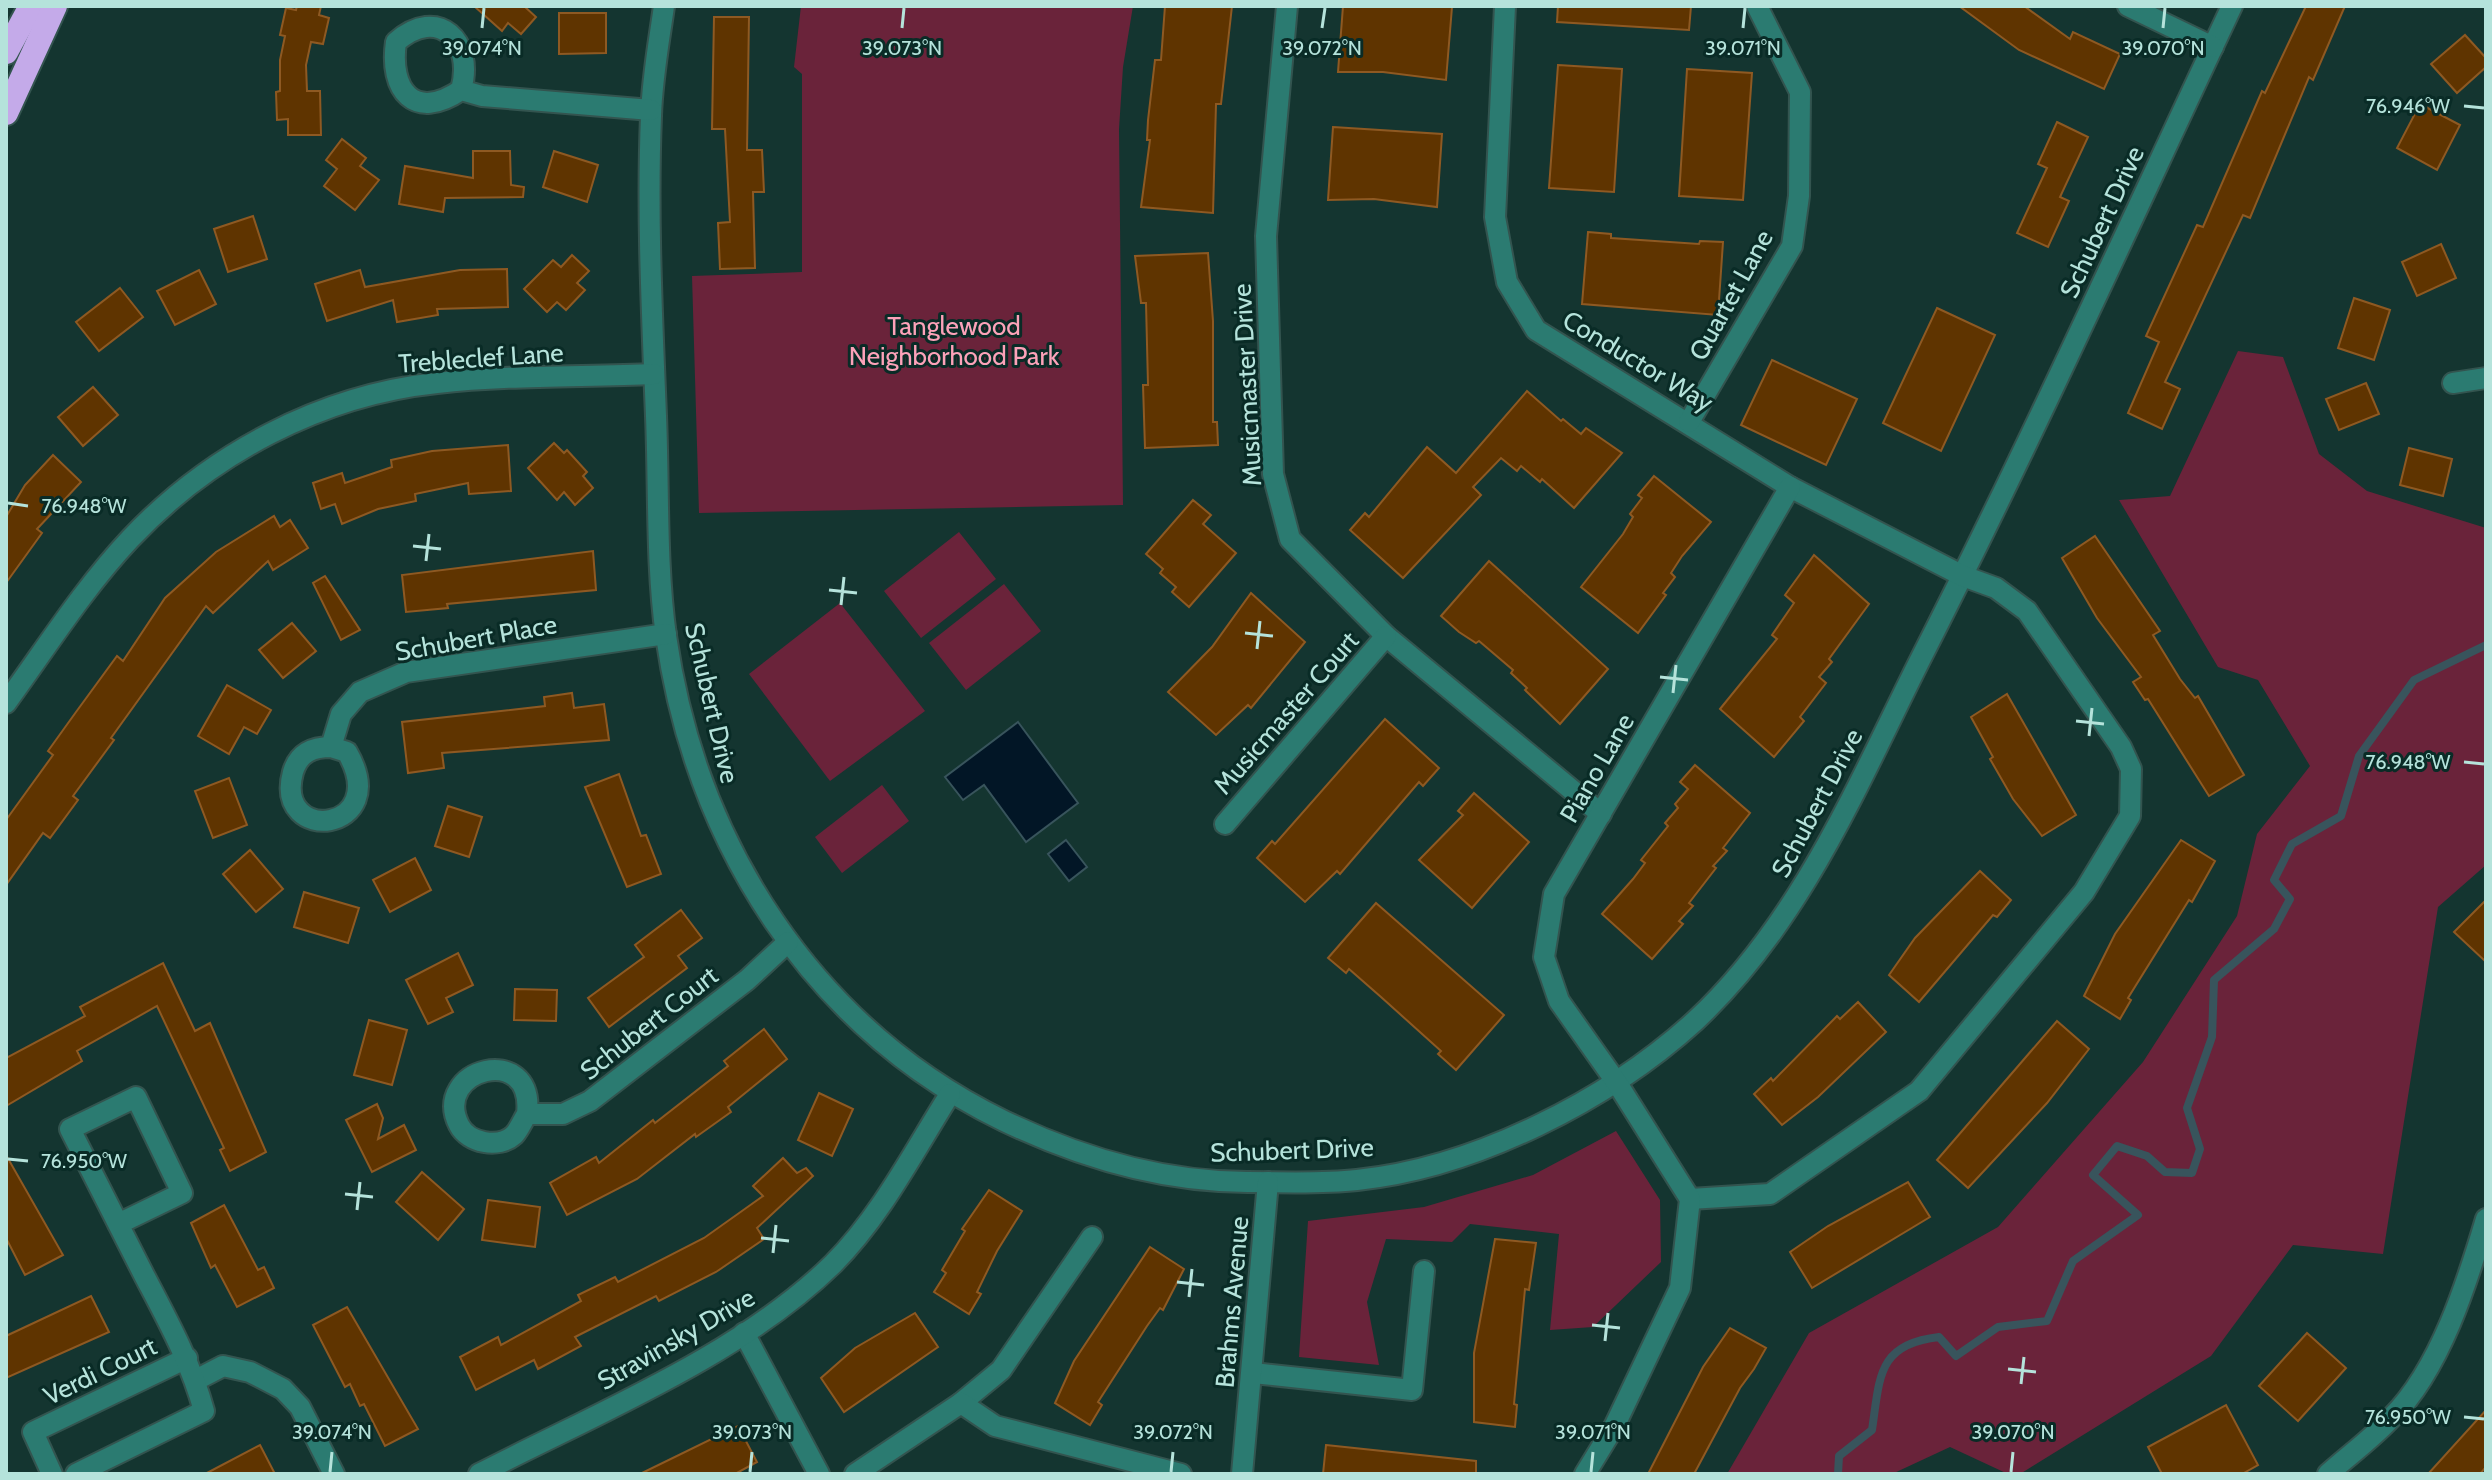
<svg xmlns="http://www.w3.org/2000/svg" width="2492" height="1480" font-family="Cabin,sans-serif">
<rect width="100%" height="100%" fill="#143530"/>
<!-- green -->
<g fill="#6a233a">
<path d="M801,6H1133L1123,67L1119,129L1123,505L699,513L692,276L802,272V74L794,67Z"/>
<path d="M2238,351L2283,357L2319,454L2367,491L2486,528V865L2438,907L2383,1254L2293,1245L2211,1356L2020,1474H2008L1950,1447L1892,1474H1727L1809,1333L1998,1227L2143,1062L2237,916L2257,834L2310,766L2258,680L2218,667L2119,500L2170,496Z"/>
<path d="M959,532L996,579L921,638L884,591Z"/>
<path d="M1004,584L1041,631L966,690L929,643Z"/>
<path d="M840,603L925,711L830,781L749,674Z"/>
<path d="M882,785L909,821L842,873L815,837Z"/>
<path d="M1616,1131L1660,1200L1661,1262L1593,1327L1550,1330L1559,1234L1470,1224L1452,1242L1386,1239L1367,1302L1379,1365L1299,1357L1308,1221L1424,1207L1533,1175Z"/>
</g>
<!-- water -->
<g fill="#021626" stroke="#38545c" stroke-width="2">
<path d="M1018,722L1078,803L1026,842L984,785L963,800L945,777Z"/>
<path d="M1066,840L1087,867L1069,881L1048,854Z"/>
</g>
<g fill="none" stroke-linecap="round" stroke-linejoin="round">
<!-- stream -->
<path stroke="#38545c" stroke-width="8" d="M1838,1474L1839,1456L1872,1430C1880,1377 1877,1344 1939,1337L1956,1356L1998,1327L2047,1321L2073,1261L2138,1215L2093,1175L2117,1146L2147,1156L2165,1172L2192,1173L2200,1149L2187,1108L2212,1037L2214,980L2274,929L2290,899L2274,880L2292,844L2341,816L2359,756L2414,680L2486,645"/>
</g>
<!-- building -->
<g fill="#5f3400" stroke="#8e5922" stroke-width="2">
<path d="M297,6H321L319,15L329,18L323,44L311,42L306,65L307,91H320L321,135H288V119L277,120L276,92L280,91V60L285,36L280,35L286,8L296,10Z"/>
<path d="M474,6H524L536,17L521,34L508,23L502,31Z"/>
<path d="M1165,6H1232L1221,104H1216L1213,213L1141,207L1150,140H1147L1148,120L1155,60H1161Z"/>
<path d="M1343,6L1452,7L1446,80L1383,72H1338Z"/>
<path d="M1558,6H1691L1689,30L1557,22Z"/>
<path d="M1959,6H2024L2070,39L2073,32L2120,54L2104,89L2019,50Z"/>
<path d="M2306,6H2345L2313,80L2309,77L2250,218L2243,215L2165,382L2180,389L2162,429L2128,413L2159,342L2146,336L2197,225L2203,227L2262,91L2265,93Z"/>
<path d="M559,13H606V53L559,54Z"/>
<path d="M714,17H749L747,150H762L764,192H753L755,268L720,269L718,223L730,222L725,129H712Z"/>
<path d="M2465,35L2486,58V67L2457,93L2431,64Z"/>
<path d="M1558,65L1622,69L1614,192L1549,188Z"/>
<path d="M1687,69L1752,73L1743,200L1679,196Z"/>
<path d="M2420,104L2460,125L2437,170L2397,148Z"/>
<path d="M2057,122L2088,137L2060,197L2069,201L2048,247L2017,233L2047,168L2038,164Z"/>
<path d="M1333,127L1442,134L1437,207L1374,199L1328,200Z"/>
<path d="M342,139L366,158L360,166L379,180L355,210L324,186L337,169L326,160Z"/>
<path d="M473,151H510L511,185L524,187L523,197L445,198L443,212L399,204L405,166L473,178Z"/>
<path d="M554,151L598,165L587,202L543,187Z"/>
<path d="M253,216L267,259L228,272L214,229Z"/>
<path d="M1588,232L1611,234V238L1699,244L1700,241L1723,242L1718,315L1582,304Z"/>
<path d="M2441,244L2456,278L2417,296L2402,262Z"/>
<path d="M1208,253L1213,321V422H1217L1218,445L1145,448L1143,385H1148L1146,303H1141L1135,256Z"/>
<path d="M572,255L589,271L577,283L585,290L566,310L557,302L547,312L524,289L553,260L561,267Z"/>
<path d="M507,269L508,307L437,309L438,315L397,322L393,300L327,321L315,284L360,270L365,287L460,270Z"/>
<path d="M199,270L216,304L175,325L157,291Z"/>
<path d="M120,288L143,317L99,351L76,322Z"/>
<path d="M2354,298L2390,310L2374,360L2338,348Z"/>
<path d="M1937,308L1995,335L1941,451L1883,423Z"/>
<path d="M1772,360L1857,399L1826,465L1741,425Z"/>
<path d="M2366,383L2379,414L2339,430L2326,399Z"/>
<path d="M93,387L118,415L83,446L58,417Z"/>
<path d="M1527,391L1561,421L1563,419L1581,434L1586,428L1622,453L1574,508L1542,479L1540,482L1521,466L1517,471L1501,458L1473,487L1481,495L1403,578L1350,530L1365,513L1369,517L1427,447L1456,473Z"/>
<path d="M554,443L564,453L567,450L587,472L583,476L593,488L575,505L564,492L557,500L528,468Z"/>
<path d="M508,445L511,491L469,494L468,483L415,494L416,501L378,509L342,524L335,504L321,509L313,483L342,473L345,483L392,467L391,460L432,451Z"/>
<path d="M2409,448L2452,459L2443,496L2400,485Z"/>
<path d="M53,455L81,482L37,529L42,533L6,583V517L25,485Z"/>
<path d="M1654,476L1711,522L1682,556L1671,573L1675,577L1663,593L1666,595L1638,633L1581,587L1623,534L1633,517L1630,514L1642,498L1638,495Z"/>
<path d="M1193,500L1211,515L1203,524L1236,553L1189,607L1172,592L1176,587L1160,573L1163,569L1146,554Z"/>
<path d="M274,516L280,527L290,520L308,548L273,570L268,561L213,613L206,606L111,738L114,740L73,796L78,800L50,838L43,833L6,885V820L53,755L48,751L76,712L117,656L123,661L165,598L216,552Z"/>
<path d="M2095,536L2160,631L2153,635L2180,679L2195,698L2198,696L2244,775L2209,796L2148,699L2145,700L2133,682L2141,677L2097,618L2062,558Z"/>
<path d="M593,551L596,590L447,604L448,608L406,612L402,575Z"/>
<path d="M1814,555L1869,604L1829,659L1832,662L1819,677L1826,683L1800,717L1804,721L1774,757L1720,709L1777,639L1772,635L1794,603L1785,595Z"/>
<path d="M1489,561L1608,669L1560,724L1525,690L1527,688L1511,673L1513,670L1479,641L1476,643L1459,632L1441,616Z"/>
<path d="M325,576L360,630L341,640L313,583Z"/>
<path d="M1251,593L1305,642L1251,708L1248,705L1216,735L1168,692L1212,647Z"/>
<path d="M292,623L316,651L283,678L259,650Z"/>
<path d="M227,685L271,710L257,734L244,727L229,754L198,736Z"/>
<path d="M572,693L574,708L604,704L609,740L442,753L444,768L408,773L402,722L545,706L544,697Z"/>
<path d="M2007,694L2076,815L2042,836L2013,799L1990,759L1993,757L1971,717Z"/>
<path d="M1385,719L1439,768L1423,786L1419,782L1340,874L1337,871L1305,902L1257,858L1272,841L1275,844Z"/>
<path d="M1695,765L1750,813L1723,848L1727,851L1713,866L1716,868L1689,903L1693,906L1679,921L1683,924L1652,959L1602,914L1633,879L1645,863L1641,860L1668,826L1665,823L1678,808L1675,804L1688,789L1680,782Z"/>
<path d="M619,774L641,836L646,835L661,874L627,887L585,787Z"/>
<path d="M229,778L247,825L213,838L195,791Z"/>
<path d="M1474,793L1529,842L1472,908L1419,860L1463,815L1458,811Z"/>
<path d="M448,806L482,817L469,857L435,846Z"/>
<path d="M2181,840L2215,861L2192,902L2189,900L2128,998L2131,1000L2120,1019L2084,996L2115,934Z"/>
<path d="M250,850L283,889L256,912L223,874Z"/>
<path d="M415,858L431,890L390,912L373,880Z"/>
<path d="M1980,871L2011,900L1997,917L1993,915L1919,1002L1889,975L1915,938Z"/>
<path d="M304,892L359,908L348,943L294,927Z"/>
<path d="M2486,900V962L2454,932Z"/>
<path d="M1376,903L1504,1015L1456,1070L1438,1054L1441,1051L1381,997L1349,969L1346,973L1328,958Z"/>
<path d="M681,910L702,938L678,956L687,968L609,1027L588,998L644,957L635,945Z"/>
<path d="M458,953L473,985L446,998L453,1012L428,1024L406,980Z"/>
<path d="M163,963L195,1031L210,1023L266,1152L230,1171L220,1150L224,1148L157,1006L77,1051L82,1061L6,1106V1058L85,1016L80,1007Z"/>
<path d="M515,989L557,990L556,1021L514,1020Z"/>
<path d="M1858,1002L1886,1032L1818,1097L1782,1125L1754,1094L1771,1078L1773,1081L1837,1016L1840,1019Z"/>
<path d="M369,1020L407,1030L392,1085L354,1075Z"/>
<path d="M2057,1021L2089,1049L2047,1103L1968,1188L1937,1160Z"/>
<path d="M764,1029L787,1059L728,1107L731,1112L696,1137L695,1134L637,1179L567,1215L550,1183L596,1157L599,1163L653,1120L655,1123L728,1066L724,1061Z"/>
<path d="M819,1093L853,1109L832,1156L798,1140Z"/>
<path d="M377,1104L383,1118L378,1139L404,1125L416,1150L372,1172L346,1120Z"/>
<path d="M6,1155L63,1255L25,1275L6,1238Z"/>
<path d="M783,1158L797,1173L806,1168L813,1176L757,1228L764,1239L716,1272L659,1301L656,1296L575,1337L581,1346L538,1369L534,1360L476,1390L460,1357L498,1337L501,1345L581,1301L578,1295L615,1277L618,1282L704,1238L763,1196L753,1186Z"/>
<path d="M422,1172L464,1209L438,1240L396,1202Z"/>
<path d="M1908,1182L1930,1217L1812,1288L1790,1252L1828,1226Z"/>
<path d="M989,1190L1022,1211L997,1251L977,1292L981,1294L969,1314L934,1292L946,1273L942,1270L965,1231L962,1229Z"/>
<path d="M488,1200L540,1207L535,1247L482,1240Z"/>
<path d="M224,1205L258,1270L264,1267L274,1288L237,1307L215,1265L211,1268L191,1223Z"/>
<path d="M1495,1239L1536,1243L1529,1290L1525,1289L1514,1404L1517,1405L1515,1427L1474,1422V1353Z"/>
<path d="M1150,1247L1184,1269L1163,1310L1160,1308L1147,1326L1098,1402L1102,1405L1090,1425L1055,1403L1074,1361Z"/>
<path d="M91,1296L109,1332L6,1378V1336Z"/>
<path d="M347,1307L418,1429L385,1446L364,1404L360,1406L350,1384L345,1387L313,1325Z"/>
<path d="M915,1313L938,1347L844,1412L821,1378L855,1348Z"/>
<path d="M1730,1328L1766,1348L1754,1369L1740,1388L1694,1474H1648L1703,1367Z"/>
<path d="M2307,1333L2346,1368L2298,1421L2259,1386Z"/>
<path d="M2226,1405L2258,1465L2242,1474H2162L2148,1447Z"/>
<path d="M2486,1410V1467L2480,1474H2428Z"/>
<path d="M738,1426L757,1462L735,1474H640Z"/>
<path d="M260,1445L275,1474H205Z"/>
<path d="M1326,1445L1476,1461V1474H1323Z"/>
</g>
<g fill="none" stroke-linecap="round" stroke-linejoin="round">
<defs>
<g id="minor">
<path d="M664,6C659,42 652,79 651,116C647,215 652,316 656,416C659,488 656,565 666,636C696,845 813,1028 1004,1121C1079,1157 1162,1182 1247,1182C1283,1182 1321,1184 1357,1180C1475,1168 1608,1100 1695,1021C1800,923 1856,788 1919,662C2029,446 2129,225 2232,6"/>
<path d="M1287,6L1266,236L1273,474L1290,539L1386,636L1601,814"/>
<path d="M1505,6L1495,217L1507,282L1536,330L1790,487L1963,576L1996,588L2027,611L2121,747L2131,769L2130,816L2084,892L1919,1091L1770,1194L1690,1199"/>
<path d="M2128,6L2213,47"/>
<path d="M461,90C414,122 389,90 396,42C438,5 475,41 461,90L482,96L651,110"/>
<path d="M2453,383L2486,378"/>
<path d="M1689,422L1792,246L1799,196L1800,92L1757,6"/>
<path d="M6,703C46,648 84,588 130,539C210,454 321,395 437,383C508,375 582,377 654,374"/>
<path d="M331,747L347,752C394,833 273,846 293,772C299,752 313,747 331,747L341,714L360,692L406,672L666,634"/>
<path d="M1225,824L1386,636"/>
<path d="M527,1114C523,1120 519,1130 514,1135C499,1149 468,1143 459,1125C431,1069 535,1041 527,1114H563L590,1101L747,980L788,942"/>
<path d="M744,1333L819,1474"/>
<path d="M1253,1373L1412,1390L1424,1271"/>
<path d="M196,1380L223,1366L250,1372L283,1389L300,1407L334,1474"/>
<path d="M961,1403L1001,1370L1092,1237"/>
<path d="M52,1474L33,1432L187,1358"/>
<path d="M76,1474L204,1411C191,1363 168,1321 145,1277C120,1228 95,1179 70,1129L136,1097L182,1193L118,1224"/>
<path d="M479,1474C595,1414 739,1356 833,1264C881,1216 914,1151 950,1094"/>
<path d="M855,1474L961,1403L995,1426L1181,1474"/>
<path d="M1242,1474L1268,1182"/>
<path d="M1585,1474L1615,1425L1680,1288L1690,1199L1617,1083L1559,1001L1544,957L1554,894L1790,487"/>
<path d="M2328,1474C2349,1455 2373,1438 2392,1417C2440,1369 2467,1283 2486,1219"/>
</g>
<g id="highway">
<path d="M6,52L31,6"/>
<path d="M6,113L55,6"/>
</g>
</defs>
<!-- minor casing -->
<use href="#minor" stroke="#33544f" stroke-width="24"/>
<!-- highway casing -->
<use href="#highway" stroke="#33544f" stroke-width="28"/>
<!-- minor -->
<use href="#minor" stroke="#2b7b71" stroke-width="20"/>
<!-- highway -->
<use href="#highway" stroke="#c4aae9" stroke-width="24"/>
</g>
<!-- ticks -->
<path fill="none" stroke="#b5e3db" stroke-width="3" d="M482,28L484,8M902,28L904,8M1322,28L1325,8M1743,28L1745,8M2163,28L2165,8M2464,106L2484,108M8,503L28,506M413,546L441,549M426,561L429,534M829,590L857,593M841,605L844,577M1245,633L1273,636M1257,649L1260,621M1660,677L1688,680M1673,693L1676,665M2076,721L2104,724M2089,736L2092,708M2464,762L2484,764M8,1159L28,1161M345,1194L373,1197M357,1210L360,1182M761,1238L789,1241M773,1253L776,1225M1177,1282L1204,1285M1189,1297L1192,1269M1592,1325L1620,1328M1605,1341L1608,1313M2008,1369L2036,1372M2021,1384L2024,1357M2464,1417L2484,1419M330,1472L332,1452M750,1472L752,1452M1171,1472L1173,1452M1591,1472L1593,1452M2011,1472L2013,1452"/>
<g text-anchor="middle" stroke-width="6" stroke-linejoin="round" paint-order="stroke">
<!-- street labels -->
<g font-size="26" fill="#b5e3db" stroke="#092b26">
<text transform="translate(2102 222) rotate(-65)" y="9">Schubert Drive</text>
<text transform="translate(1731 295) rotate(-61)" y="9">Quartet Lane</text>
<text transform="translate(481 358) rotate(-4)" y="9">Trebleclef Lane</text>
<text transform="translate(1638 361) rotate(31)" y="9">Conductor Way</text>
<text transform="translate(1247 385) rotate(-93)" y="9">Musicmaster Drive</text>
<text transform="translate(476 638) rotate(-10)" y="9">Schubert Place</text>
<text transform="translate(712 703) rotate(77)" y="9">Schubert Drive</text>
<text transform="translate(1286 713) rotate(-49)" y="9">Musicmaster Court</text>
<text transform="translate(1597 768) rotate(-60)" y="9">Piano Lane</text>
<text transform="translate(1817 803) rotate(-62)" y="9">Schubert Drive</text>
<text transform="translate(649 1023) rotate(-38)" y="9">Schubert Court</text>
<text transform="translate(1292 1150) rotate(-2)" y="9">Schubert Drive</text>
<text transform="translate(1232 1302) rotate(-85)" y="9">Brahms Avenue</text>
<text transform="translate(676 1339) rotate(-30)" y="9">Stravinsky Drive</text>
<text transform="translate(100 1371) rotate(-26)" y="9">Verdi Court</text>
</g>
<!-- park labels -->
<g font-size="26" fill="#fca2b9" stroke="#092b26">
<text x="954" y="335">Tanglewood<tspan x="954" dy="30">Neighborhood Park</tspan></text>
</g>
</g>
<g font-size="20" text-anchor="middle" fill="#b5e3db" stroke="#092b26" stroke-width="6" stroke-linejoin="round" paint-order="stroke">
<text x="482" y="55">39.074°N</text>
<text x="902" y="55">39.073°N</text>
<text x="1322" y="55">39.072°N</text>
<text x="1743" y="55">39.071°N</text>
<text x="2163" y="55">39.070°N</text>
<text x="2408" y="113">76.946°W</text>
<text x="84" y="513">76.948°W</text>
<text x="2408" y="769">76.948°W</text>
<text x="84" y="1168">76.950°W</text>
<text x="2408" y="1424">76.950°W</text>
<text x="332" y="1439">39.074°N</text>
<text x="752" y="1439">39.073°N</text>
<text x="1173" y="1439">39.072°N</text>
<text x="1593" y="1439">39.071°N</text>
<text x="2013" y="1439">39.070°N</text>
</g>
<!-- border -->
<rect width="2492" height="1480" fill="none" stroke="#b5e3db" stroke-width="16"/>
</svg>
